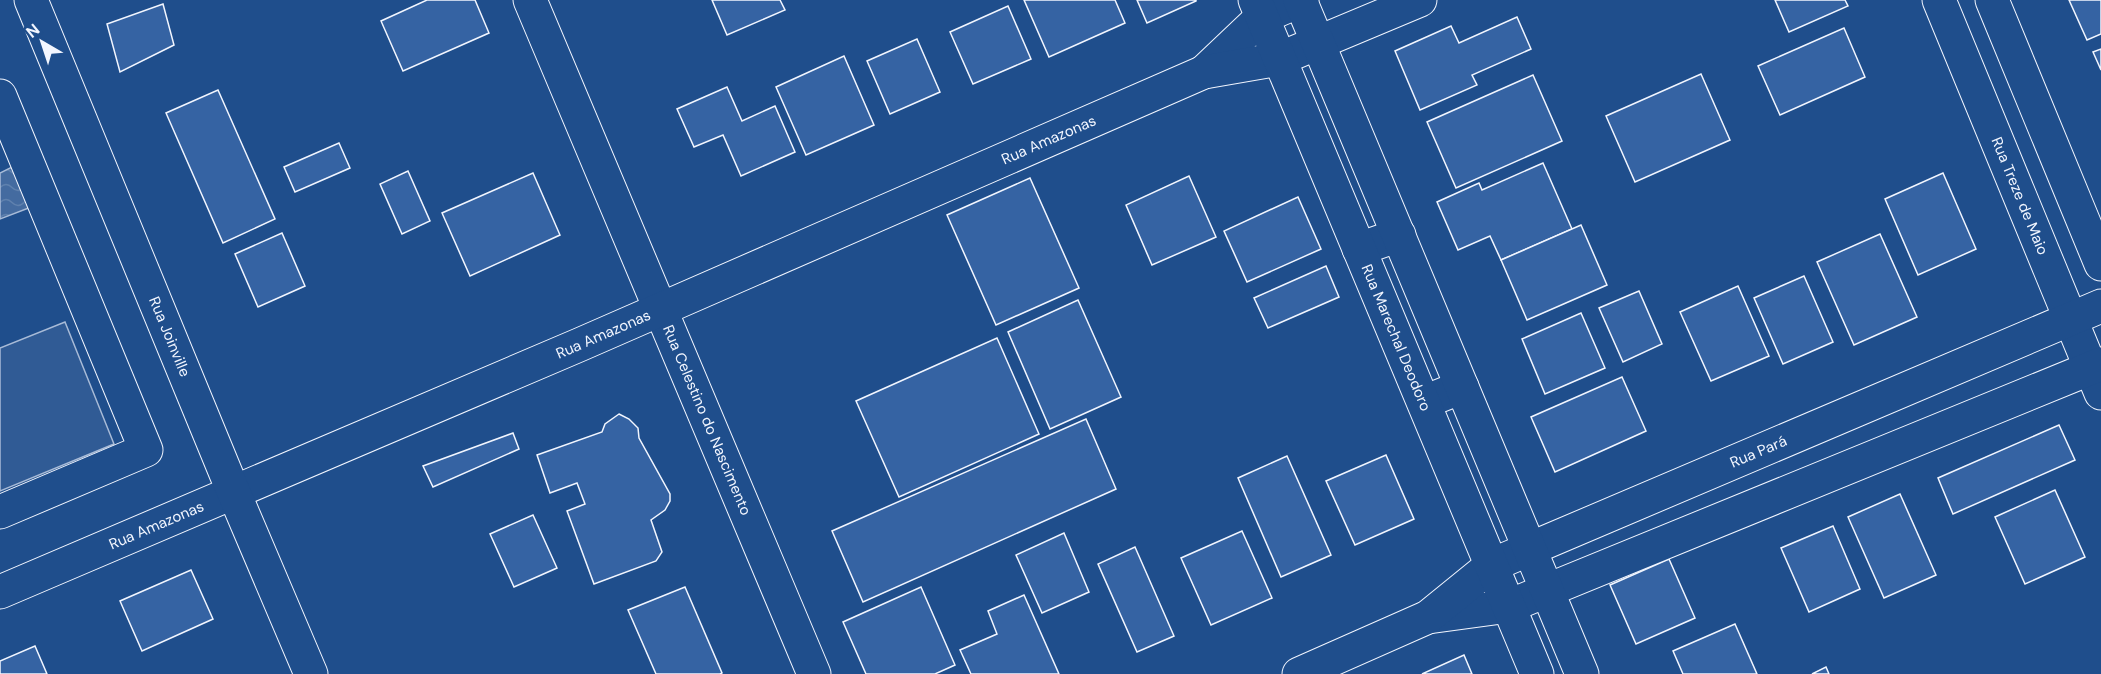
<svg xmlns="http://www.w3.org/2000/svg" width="2101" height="674" font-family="'DM Sans',sans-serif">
<defs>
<pattern id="water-waves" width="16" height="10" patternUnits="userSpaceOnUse" patternTransform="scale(1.5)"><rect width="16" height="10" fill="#446ba0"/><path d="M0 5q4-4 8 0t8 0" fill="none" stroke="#5f81ae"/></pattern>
</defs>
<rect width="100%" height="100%" fill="#1f4e8c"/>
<!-- built -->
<path fill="#305b95" stroke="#a8bbd7" stroke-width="1.5" d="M65,322L114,444L0,491V348Z"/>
<!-- water -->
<path fill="url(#water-waves)" stroke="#a8bbd7" stroke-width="1.5" d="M22,162L39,204L0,219V173Z"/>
<!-- building -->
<g fill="#3563a3" stroke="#f2f6ff" stroke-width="1.5">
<path d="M427,0H475L489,33L403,71L381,21Z"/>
<path d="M712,0H780L785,10L727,35Z"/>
<path d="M1024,0H1115L1125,23L1049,57Z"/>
<path d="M1137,0H1196V1L1147,23Z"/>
<path d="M1775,0H1845L1848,6L1789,32Z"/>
<path d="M2069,0H2101V34L2087,40Z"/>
<path d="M163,4L174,45L120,72L107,24Z"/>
<path d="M1008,6L1031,59L973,84L950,32Z"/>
<path d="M1517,17L1531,49L1472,75L1477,85L1420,110L1395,51L1451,26L1459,43Z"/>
<path d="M1844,28L1865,77L1780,115L1758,66Z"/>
<path d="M917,39L940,92L890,114L867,61Z"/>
<path d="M2101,49V70L2093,52Z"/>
<path d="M844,56L874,125L806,155L776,87Z"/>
<path d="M1701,74L1730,140L1635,182L1606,116Z"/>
<path d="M1533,75L1562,141L1456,188L1427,122Z"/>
<path d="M727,87L742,121L775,106L795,152L741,176L723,135L694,147L677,109Z"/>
<path d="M218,90L275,219L223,243L166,113Z"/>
<path d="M339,143L350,168L295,192L284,167Z"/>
<path d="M1543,163L1572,229L1501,260L1490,236L1458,250L1437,202L1479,183L1482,190Z"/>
<path d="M408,171L430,221L402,234L380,184Z"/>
<path d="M533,173L560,235L470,276L442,213Z"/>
<path d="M1943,173L1976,249L1918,275L1885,199Z"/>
<path d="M1189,176L1216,237L1152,265L1126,205Z"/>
<path d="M1030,178L1079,288L996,325L947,215Z"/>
<path d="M1298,197L1321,249L1247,282L1224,231Z"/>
<path d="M1581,225L1607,285L1527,320L1501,260Z"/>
<path d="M282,233L305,286L258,307L235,254Z"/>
<path d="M1880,234L1917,317L1854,345L1817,262Z"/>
<path d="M1326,266L1339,297L1268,328L1254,298Z"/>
<path d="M1804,276L1833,342L1783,364L1754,298Z"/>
<path d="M1738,286L1769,356L1711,381L1680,312Z"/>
<path d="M1639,291L1662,344L1623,362L1599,308Z"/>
<path d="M1078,300L1121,397L1050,429L1008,332Z"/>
<path d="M1581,313L1605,368L1545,394L1522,339Z"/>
<path d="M997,338L1039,434L899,497L856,401Z"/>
<path d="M1622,377L1646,431L1555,472L1531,417Z"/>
<path d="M619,414L629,419L638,428L639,438L670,494V501L665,510L651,520L662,552L656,561L594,584L567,511L585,504L577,483L550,493L537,455L602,432L605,424Z"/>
<path d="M1086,419L1116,489L863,602L832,531Z"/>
<path d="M2059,425L2075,460L1953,514L1938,478Z"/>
<path d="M513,433L519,449L433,487L423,466Z"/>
<path d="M1386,455L1414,519L1355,545L1326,481Z"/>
<path d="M1287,456L1331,555L1281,577L1238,478Z"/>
<path d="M2055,490L2085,557L2025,584L1995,517Z"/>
<path d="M1900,494L1936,575L1884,598L1848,517Z"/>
<path d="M533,515L557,568L514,587L490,534Z"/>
<path d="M1833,526L1860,589L1809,612L1781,548Z"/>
<path d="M1242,531L1272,598L1211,625L1181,558Z"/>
<path d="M1064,533L1089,592L1042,613L1016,555Z"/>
<path d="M1135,547L1174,636L1137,652L1098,564Z"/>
<path d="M1669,559L1695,618L1636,644L1610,585Z"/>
<path d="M191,570L213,619L142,651L120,601Z"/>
<path d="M685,587L722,673L720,674H656L628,610Z"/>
<path d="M921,587L955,665L935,674H866L843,622Z"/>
<path d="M1024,595L1059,674H971L960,650L997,634L988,611Z"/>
<path d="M1735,624L1757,674H1683L1673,651Z"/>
<path d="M35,646L47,674H0V661Z"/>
<path d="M1464,655L1472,674H1422Z"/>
<path d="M1826,667L1829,674H1812Z"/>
</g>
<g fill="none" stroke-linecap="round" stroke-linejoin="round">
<defs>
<g id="street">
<path id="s1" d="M530,0L814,674"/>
<path id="s2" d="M1939,0L2101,393"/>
<path d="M1992,0L2101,264"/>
<path d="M1204,72L1262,17L1302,0"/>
<path d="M0,96L146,450L0,512"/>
<path d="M1359,249L1399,235"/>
<path d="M1424,402L1462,387"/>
<path id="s3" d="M0,592L579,345L1204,72L1279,59L1420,0"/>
<path d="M1428,617L1509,606L2101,364"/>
<path id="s4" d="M1299,674L1428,617L1492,565L2101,306"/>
</g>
<g id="secondary">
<path id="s5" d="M31,0L234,493L311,674"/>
<path id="s6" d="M1255,0L1537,674"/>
<path d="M1300,0L1582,674"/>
</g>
</defs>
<!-- street casing -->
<use href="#street" stroke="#f2f6ff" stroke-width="35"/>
<!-- secondary casing -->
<use href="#secondary" stroke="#f2f6ff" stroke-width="35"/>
<!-- street -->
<use href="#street" stroke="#1f4e8c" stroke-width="33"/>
<!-- secondary -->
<use href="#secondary" stroke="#1f4e8c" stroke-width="33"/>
</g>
<g text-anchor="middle" stroke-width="4.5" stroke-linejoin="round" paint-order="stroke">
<!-- street labels -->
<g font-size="15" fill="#f2f6ff" stroke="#1f4e8c">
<text dy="5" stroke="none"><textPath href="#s3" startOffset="1142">Rua Amazonas</textPath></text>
<text dy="5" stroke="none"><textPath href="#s2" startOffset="212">Rua Treze de Maio</textPath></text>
<text dy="5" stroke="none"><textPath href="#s3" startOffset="656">Rua Amazonas</textPath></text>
<text dy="5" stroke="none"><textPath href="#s6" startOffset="366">Rua Marechal Deodoro</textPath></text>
<text dy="5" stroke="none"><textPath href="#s5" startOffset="364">Rua Joinville</textPath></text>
<text dy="5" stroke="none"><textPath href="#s1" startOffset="456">Rua Celestino do Nascimento</textPath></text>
<text dy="5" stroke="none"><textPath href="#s4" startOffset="513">Rua Pará</textPath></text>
<text dy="5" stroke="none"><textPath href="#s3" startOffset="170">Rua Amazonas</textPath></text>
</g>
</g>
<!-- north arrow -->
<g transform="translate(42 42) rotate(321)" stroke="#1f4e8c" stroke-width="4.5" paint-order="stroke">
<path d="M0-4.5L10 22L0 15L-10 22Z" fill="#f2f6ff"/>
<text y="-9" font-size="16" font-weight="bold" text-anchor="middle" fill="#f2f6ff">N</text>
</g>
</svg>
